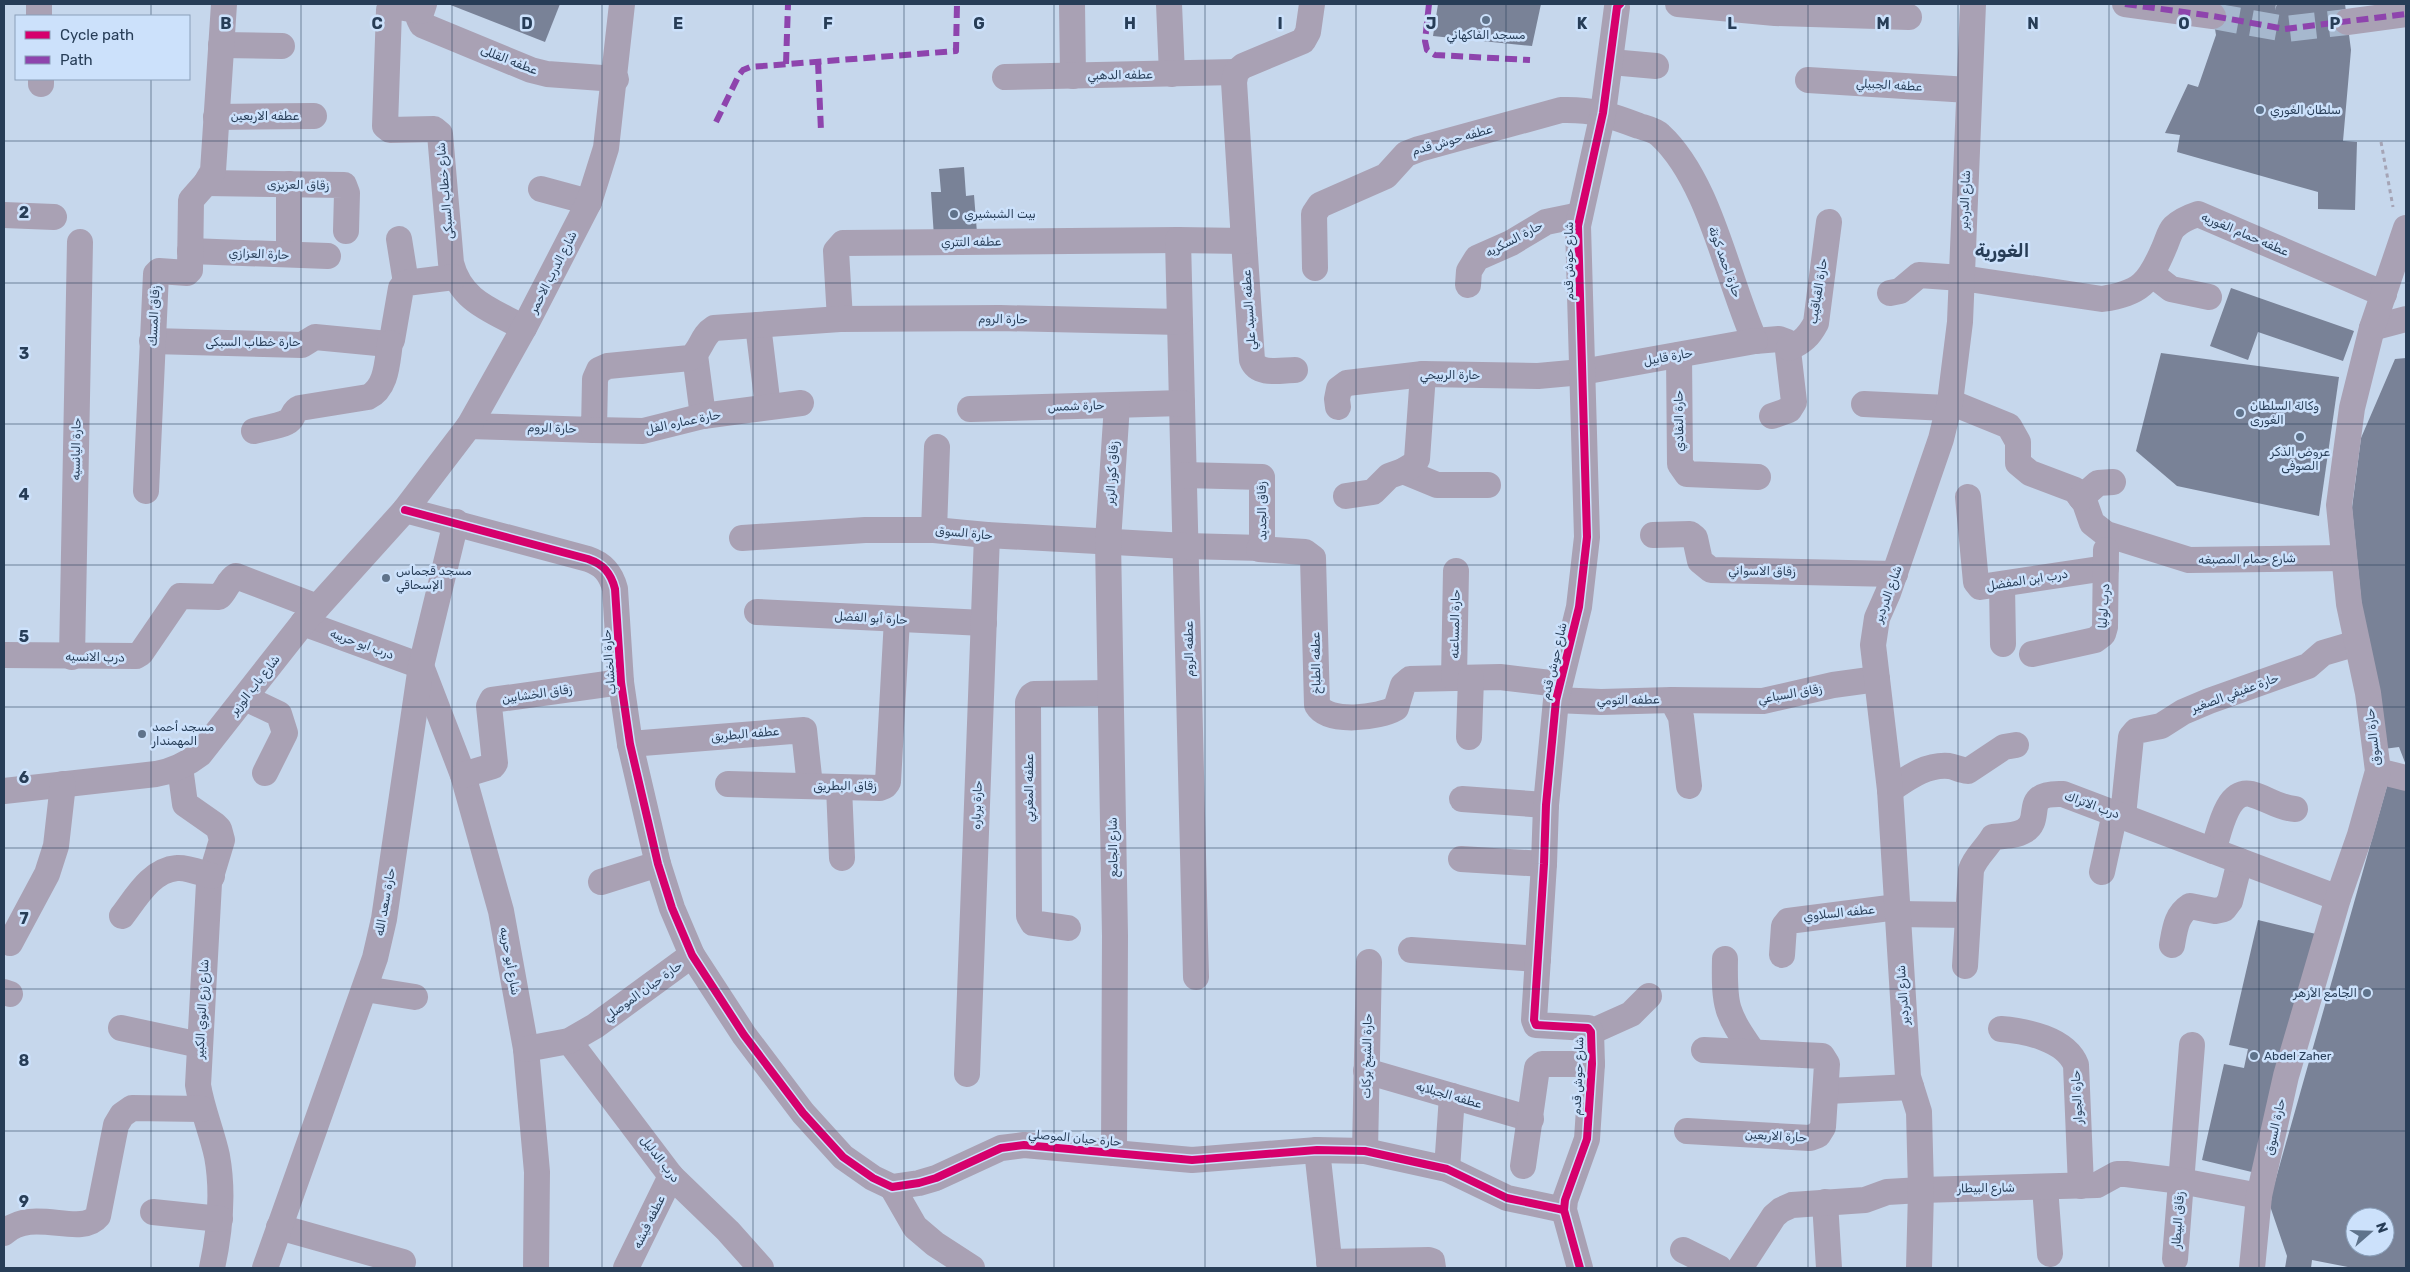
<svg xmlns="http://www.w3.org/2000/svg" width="2410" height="1272" font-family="Rubik,Vazirmatn,sans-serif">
<rect width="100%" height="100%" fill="#c6d7ec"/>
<!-- building -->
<g fill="#798297" fill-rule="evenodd">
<path d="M448,4H560L545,42Z"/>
<path d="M1438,4H1541L1532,46L1433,36Z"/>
<path d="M2211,4H2276L2275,10L2277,4H2345L2351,50L2343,141L2357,142L2355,210L2318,209V192L2177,152L2180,135L2165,133L2188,84L2198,87L2216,35Z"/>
<path d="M964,167L966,196L974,195L977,233L934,237L931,192H941L939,169Z"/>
<path d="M2231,288L2354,331L2343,361L2258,332L2248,360L2210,346Z"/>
<path d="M2161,353L2339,377L2319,516L2177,486L2136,451Z"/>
<path d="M2406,358V765L2399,747L2376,750L2352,508L2361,438L2395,359Z"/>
<path d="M2389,779L2406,784V1268H2353L2312,1260L2311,1268H2285L2287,1256L2269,1203ZM2355,1217H2385V1247H2355Z"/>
<path d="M2258,920L2316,934L2260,1174L2202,1160L2224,1064L2244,1068L2248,1049L2229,1045Z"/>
</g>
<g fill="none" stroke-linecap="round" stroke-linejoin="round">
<!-- minor-tunnel -->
<path stroke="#a6b8ce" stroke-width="26" stroke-dasharray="26 13" stroke-linecap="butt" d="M2213,16L2285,29L2347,22"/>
<!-- path -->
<path stroke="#a5a4b5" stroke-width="3" stroke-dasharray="4 4" stroke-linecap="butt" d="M2381,142L2393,207"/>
<!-- minor -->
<g stroke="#a9a1b4" stroke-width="26">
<path d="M39,4V16"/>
<path d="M424,4L419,19L422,25L531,70L547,74L616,79"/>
<path d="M1072,4L1073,76"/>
<path d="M1169,4L1172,74"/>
<path d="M1678,4L1775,13L1909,17"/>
<path d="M2125,4L2213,16"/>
<path d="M421,11L399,7L389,10L385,126L390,130L434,129L440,134L451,263C461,302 492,310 524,328"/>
<path d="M2347,22L2406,14"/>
<path d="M221,45L282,46"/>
<path d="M1611,62L1656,66"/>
<path d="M1005,77L1236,72"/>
<path d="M41,79V84"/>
<path d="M1808,80L1969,90"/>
<path d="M216,117L314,116"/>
<path d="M206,183L344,185L347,193L346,231"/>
<path d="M541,189L589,202"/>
<path d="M4,215L54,217"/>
<path d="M399,239L406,283"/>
<path d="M289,241V184"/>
<path d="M1244,241L1252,360C1258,376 1281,370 1295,370"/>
<path d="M190,251L328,256"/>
<path d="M1315,268L1314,214L1320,205L1386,176L1406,154L1419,149L1561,110C1592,109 1610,115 1639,126C1645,128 1655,130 1660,135C1710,181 1727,279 1755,341L1779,339L1787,342L1794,402L1789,410L1772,416"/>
<path d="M2153,275L2171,289L2209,297"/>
<path d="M1468,285L1469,271L1477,258L1511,243L1546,222L1580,215"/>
<path d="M1890,293L1900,291L1919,275L1962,278L2102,299C2141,293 2149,283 2164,248C2167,242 2169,232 2174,227C2181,220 2189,217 2198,214L2384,294"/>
<path d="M840,319L836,251L843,243L1178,240"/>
<path d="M1180,322L1196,977"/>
<path d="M758,325L768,407"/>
<path d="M2372,328L2406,319"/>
<path d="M152,341L302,345L315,337L388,344L392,340L401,288L406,283L454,277"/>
<path d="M1789,348C1803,342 1809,336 1816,323L1829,222"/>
<path d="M695,355L703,416"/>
<path d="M1679,355L1680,464L1687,474L1758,477"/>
<path d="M1950,402L2009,426L2018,442V463L2030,473L2075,490L2085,503L2092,523L2106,534L2189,560L2344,558"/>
<path d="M1864,404L1947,408"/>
<path d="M1338,407L1337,399L1339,389L1347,383L1423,374L1538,376L1582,372L1755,341"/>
<path d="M970,409L1182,403"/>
<path d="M469,426L594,430L595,379L599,370L608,366L690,358C702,350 701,336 714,328L840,319L1000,318L1180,322L1178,240L1244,241L1234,82L1236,72L1243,66L1303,41L1308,32L1312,4"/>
<path d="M594,430L643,431L703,416L801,403"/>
<path d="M254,431C264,428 277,427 287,422C294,419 292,411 300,408L368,397C387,388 387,362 390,343"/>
<path d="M1403,471L1437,485H1488"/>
<path d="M146,491L156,274L159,271L187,273L190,270L191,200L206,183L213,171L224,4"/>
<path d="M1346,496L1373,492L1389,476L1403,471L1413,465L1417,459L1423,374"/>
<path d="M1968,497L1976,582L1980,587L2106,568"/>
<path d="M2081,498L2098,483L2113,482"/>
<path d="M405,510L588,559C603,564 611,573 615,589L621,682L630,744L658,864L672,908L692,955L744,1035L803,1113L843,1157L873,1178L892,1187L919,1183L936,1178L1001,1148L1024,1145L1192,1160L1317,1150L1365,1151L1447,1169L1507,1198L1564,1210"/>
<path d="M934,530L937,447"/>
<path d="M1653,535L1690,534L1695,538L1700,561L1711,570L1895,574"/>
<path d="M742,538L865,530H934L987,535L1186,546L1262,548V477L1184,475"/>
<path d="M1259,549L1305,552L1313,558L1317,705C1328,724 1379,718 1396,708L1403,685L1410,679L1500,677L1559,684"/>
<path d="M2002,585L2003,644"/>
<path d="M757,612L984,623"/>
<path d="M303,623L421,666L463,775L501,911L526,1049L537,1172L536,1268"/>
<path d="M2032,654L2095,640L2103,634L2105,627L2106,550"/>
<path d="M4,655L136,656L141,653L180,596L219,597C226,591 228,580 236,576L317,607"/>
<path d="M72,657L80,242"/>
<path d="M1454,678L1456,571"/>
<path d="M245,698L279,714L285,733L265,773"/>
<path d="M1556,700L1601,702L1672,700L1681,717L1689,786"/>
<path d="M1672,700L1763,701L1833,685L1877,679"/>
<path d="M1469,737L1471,678"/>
<path d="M630,744L804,730L810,786"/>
<path d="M180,767L185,804L215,825L219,829L222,840L209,883L198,1085C202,1110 212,1132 217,1156C224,1194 220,1231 212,1268"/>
<path d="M2378,771L2406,778"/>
<path d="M463,775L493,766L495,763L489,706L492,700L621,682"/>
<path d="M728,784L880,788L885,786L888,782L897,619"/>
<path d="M839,787L842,858"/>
<path d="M1890,790C1908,778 1926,764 1949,766C1955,767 1961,770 1968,771L2004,747L2016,745"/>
<path d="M4,791L156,774C173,771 186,765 200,754L303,623L405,510L469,426L524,328L589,202L606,148L622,4"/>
<path d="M1462,799L1546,805"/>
<path d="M2123,816L2131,737L2136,731L2161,726L2183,712L2209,701L2308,666L2323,653L2357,643"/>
<path d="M2213,851C2219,834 2226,788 2251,794C2267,798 2278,808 2295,809"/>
<path d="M1461,859L1544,864"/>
<path d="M2102,872L2115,813"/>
<path d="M601,882L658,864"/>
<path d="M1897,914L1968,915"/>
<path d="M122,916C136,898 151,870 177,868C187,867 201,873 212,876"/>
<path d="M1068,928L1033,923L1029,916L1028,702L1031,696L1034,694L1109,693"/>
<path d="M10,943L47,874L56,846L63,784"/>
<path d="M2172,945C2175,929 2176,915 2190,906L2215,911L2224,909L2230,901L2240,861"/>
<path d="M1411,950L1538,959"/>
<path d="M1782,955L1784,926L1788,921L1897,907"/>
<path d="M1725,959C1724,1007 1726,1013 1753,1052"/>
<path d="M1965,966L1971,870C1975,857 1986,849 1993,837C2002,836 2016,836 2024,831C2045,819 2019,792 2063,794L2338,898"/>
<path d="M365,989L415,997"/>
<path d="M4,992L10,994"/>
<path d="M121,1028L200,1045"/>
<path d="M2001,1029C2026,1031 2066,1039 2076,1065L2081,1186"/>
<path d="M1591,1032L1631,1014L1649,996"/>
<path d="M569,1041L671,1176L728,1231L761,1268"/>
<path d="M526,1049L569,1041L595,1026L692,955"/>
<path d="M1366,1071L1531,1119"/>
<path d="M967,1074L987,535"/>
<path d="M1827,1091L1911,1087"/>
<path d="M1687,1131L1810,1138L1818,1135L1823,1127L1827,1064L1822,1056L1704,1050"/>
<path d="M1317,1150L1330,1268"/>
<path d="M1365,1151L1369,962"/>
<path d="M1114,1153L1115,936L1108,541L1117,405"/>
<path d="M1523,1166L1537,1068L1542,1064H1592"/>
<path d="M1447,1169L1452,1096"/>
<path d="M2182,1170L2192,1045"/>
<path d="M892,1187L915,1227L935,1244L972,1268"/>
<path d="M2045,1187L2050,1254"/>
<path d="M1825,1202L1829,1268"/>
<path d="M153,1212L220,1219"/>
<path d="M279,1227L403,1262"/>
<path d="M4,1233C32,1206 80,1238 98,1216L116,1125L122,1115L132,1108L202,1109"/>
<path d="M1683,1250L1719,1268"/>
<path d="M2175,1259L2181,1181"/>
<path d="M1329,1262L1429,1260L1432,1261L1433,1268"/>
<path d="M265,1268L375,958L384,919L421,666L456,522"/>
<path d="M626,1268L671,1176"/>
<path d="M1580,1268L1564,1210L1565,1200L1587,1139L1592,1064L1591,1032L1588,1028L1536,1025L1534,1020L1544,864L1546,805L1556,700L1579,607L1587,537L1578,226L1603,113L1617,7"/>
<path d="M1740,1268L1774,1216L1781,1210L1792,1205L1865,1200L1887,1192L1921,1190L2097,1185L2117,1174H2126L2181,1181L2259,1196"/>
<path d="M1919,1268L1921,1190L1919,1112L1908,1077L1890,790L1873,645L1877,618L1888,593L1941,439L1950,402L1960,322L1973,4"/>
<path d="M2252,1268L2259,1196L2286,1076L2338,898L2360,835L2378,771L2368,693L2349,604L2339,505L2352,408L2372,328L2406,228"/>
</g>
<!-- quiet -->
<g stroke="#8e44ad" stroke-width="6" stroke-dasharray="12 6" stroke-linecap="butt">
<path d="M1429,4L1425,41L1427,50L1435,55L1530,60"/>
<path d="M2125,4L2213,16L2285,29L2406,14"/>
<path d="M818,62L821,131"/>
<path d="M786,64L788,4"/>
<path d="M716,122L739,75L743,70L750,67L956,51L957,4"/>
</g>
<defs>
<g id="cycleway">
<path d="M405,510L588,559C603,564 611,573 615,589L621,682L630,744L658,864L672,908L692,955L744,1035L803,1113L843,1157L873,1178L892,1187L919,1183L936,1178L1001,1148L1024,1145L1192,1160L1317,1150L1365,1151L1447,1169L1507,1198L1564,1210"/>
<path d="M1580,1268L1564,1210L1565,1200L1587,1139L1592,1064L1591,1032L1588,1028L1536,1025L1534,1020L1544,864L1546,805L1556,700L1579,607L1587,537L1578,226L1603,113L1617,7L1620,4"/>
</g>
</defs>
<!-- cycleway casing -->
<use href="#cycleway" stroke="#cce1fb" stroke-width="11"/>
<!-- cycleway -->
<use href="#cycleway" stroke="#d6006c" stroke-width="8"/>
</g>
<!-- grid -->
<path fill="none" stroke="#273d57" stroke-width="1" stroke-opacity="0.55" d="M151,4V16M301,4V1268M452,4V1268M602,4V1268M753,4V1268M904,4V1268M1054,4V1268M1205,4V1268M1356,4V1268M1506,4V1268M1657,4V1268M1808,4V1268M1958,4V1268M2109,4V1268M2259,4V1268M151,79V1268M4,141H2406M4,283H2406M4,424H2406M4,565H2406M4,707H2406M4,848H2406M4,989H2406M4,1131H2406"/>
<!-- markers -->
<g fill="#5f738b" stroke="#cce1fb" stroke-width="2">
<circle cx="1486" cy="20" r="5"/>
<circle cx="2260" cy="110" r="5"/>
<circle cx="954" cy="214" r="5"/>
<circle cx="2240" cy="413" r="5"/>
<circle cx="2300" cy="437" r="5"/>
<circle cx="386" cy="578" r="5"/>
<circle cx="142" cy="734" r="5"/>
<circle cx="2367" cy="993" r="5"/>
<circle cx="2254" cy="1056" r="5"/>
</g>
<g text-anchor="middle" stroke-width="5" stroke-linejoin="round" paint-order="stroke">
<!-- poi labels -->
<g font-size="12" fill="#273d57" stroke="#cce1fb" text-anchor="start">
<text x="1486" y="39" text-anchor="middle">مسجد الفاكهاني</text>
<text x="2270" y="114">سلطان الغوري</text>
<text x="964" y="218">بيت الشبشيري</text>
<text x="2250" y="410">وكالة السلطان<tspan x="2250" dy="14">الغورى</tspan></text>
<text x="2300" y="456" text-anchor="middle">عروض الذكر<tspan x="2300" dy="14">الصوفى</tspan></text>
<text x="396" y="575">مسجد قجماس<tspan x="396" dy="14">الإسحاقي</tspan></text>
<text x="152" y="731">مسجد أحمد<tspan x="152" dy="14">المهمندار</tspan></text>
<text x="2357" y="997" text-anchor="end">الجامع الأزهر</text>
<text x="2264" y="1060">Abdel Zaher</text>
</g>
<!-- street labels -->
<g font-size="12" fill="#273d57" stroke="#cce1fb">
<text transform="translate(509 60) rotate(21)" y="4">عطفه القللى</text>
<text transform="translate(1120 75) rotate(-1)" y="4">عطفه الدهبي</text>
<text transform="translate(1889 85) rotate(3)" y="4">عطفه الجبيلي</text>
<text x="265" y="120">عطفه الاربعين</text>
<text transform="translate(1452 140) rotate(-16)" y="4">عطفه حوش قدم</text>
<text transform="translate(298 185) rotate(1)" y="4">زقاق العزيزى</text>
<text transform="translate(445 191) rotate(-95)" y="4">شارع خطاب السبكى</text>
<text transform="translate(1965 200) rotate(-88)" y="4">شارع الدردير</text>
<text transform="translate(2245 234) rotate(23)" y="4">عطفه حمام الغوريه</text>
<text transform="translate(1514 239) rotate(-28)" y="4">حارة السكريه</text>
<text transform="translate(971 242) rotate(-1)" y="4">عطفه التتري</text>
<text transform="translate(259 254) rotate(2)" y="4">حارة العزازي</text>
<text transform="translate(1569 261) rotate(-90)" y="4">شارع حوش قدم</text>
<text transform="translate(1725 262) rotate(70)" y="4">حارة احمد كوتة</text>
<text transform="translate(553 272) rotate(-63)" y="4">شارع الدرب الاحمر</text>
<text transform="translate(1818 291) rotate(-81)" y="4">حارة القباقيب</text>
<text transform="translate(1249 310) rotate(-94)" y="4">عطفه السيد علي</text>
<text transform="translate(154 316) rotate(-87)" y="4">زقاق المسك</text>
<text transform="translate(1003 319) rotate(1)" y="4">حارة الروم</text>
<text x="253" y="346">حارة خطاب السبكى</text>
<text transform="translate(1668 357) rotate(-10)" y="4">حارة قابيل</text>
<text x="1450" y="379">حارة الربيحي</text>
<text transform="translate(1076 406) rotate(-2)" y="4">حارة شمس</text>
<text transform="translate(1679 421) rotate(-91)" y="4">حارة النفادي</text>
<text transform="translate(683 422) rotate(-12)" y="4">حارة عماره الفل</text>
<text transform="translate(552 428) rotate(2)" y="4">حارة الروم</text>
<text transform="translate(76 449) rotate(-89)" y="4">حارة اليانسيه</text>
<text transform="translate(1112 473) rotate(-86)" y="4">زقاق كوز الزير</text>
<text transform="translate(1262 511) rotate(-91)" y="4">زقاق الجديد</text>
<text transform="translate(964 533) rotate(5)" y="4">حارة السوق</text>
<text transform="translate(2247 559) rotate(-1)" y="4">شارع حمام المصبغه</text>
<text transform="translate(1762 571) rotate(1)" y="4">زقاق الاسواني</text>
<text transform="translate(2027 580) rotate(-9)" y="4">درب ابن المفضل</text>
<text transform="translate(1888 594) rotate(-70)" y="4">شارع الدردير</text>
<text transform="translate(2104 606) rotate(-86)" y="4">درب لوليا</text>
<text transform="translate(871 618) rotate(3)" y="4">حارة أبو الفضل</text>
<text transform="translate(1455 624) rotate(-89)" y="4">حارة المساعنه</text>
<text transform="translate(362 644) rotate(20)" y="4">درب ابو حريبه</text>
<text transform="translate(1189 649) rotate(-91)" y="4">عطفه الروم</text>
<text transform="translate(95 657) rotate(1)" y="4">درب الانسيه</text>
<text transform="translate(1554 661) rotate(-77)" y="4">شارع حوش قدم</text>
<text transform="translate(609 662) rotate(-95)" y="4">حارة الخشاب</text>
<text transform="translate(1316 663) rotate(-91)" y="4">عطفه الطباخ</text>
<text transform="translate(255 685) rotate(-52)" y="4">شارع باب الوزير</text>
<text transform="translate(2235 693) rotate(-20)" y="4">حارة عفيفي الصغير</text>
<text transform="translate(537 694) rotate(-8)" y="4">زقاق الخشابين</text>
<text transform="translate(1790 694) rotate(-10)" y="4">زقاق السباعي</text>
<text transform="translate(1628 700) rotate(-1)" y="4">عطفه التومي</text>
<text transform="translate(745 734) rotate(-5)" y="4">عطفه البطريق</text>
<text transform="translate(2373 737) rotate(-97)" y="4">حارة السوق</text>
<text x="845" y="790">زقاق البطريق</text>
<text transform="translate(1029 788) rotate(-90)" y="4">عطفه المغربي</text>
<text transform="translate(977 805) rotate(-88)" y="4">حارة برباره</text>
<text transform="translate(2092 805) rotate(20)" y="4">درب الاتراك</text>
<text transform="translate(1113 847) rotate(-91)" y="4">شارع الجامع</text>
<text transform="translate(385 902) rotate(-80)" y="4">حارة سعد الله</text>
<text transform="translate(1839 913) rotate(-6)" y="4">عطفه السلاوي</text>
<text transform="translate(510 961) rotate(80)" y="4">شارع أبو حريبه</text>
<text transform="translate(643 991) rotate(-36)" y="4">حارة حيان الموصلي</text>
<text transform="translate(1903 995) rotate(-94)" y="4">شارع الدردير</text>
<text transform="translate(202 1009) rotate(-87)" y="4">شارع زرع النوي الكبير</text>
<text transform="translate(1367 1056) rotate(-89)" y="4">حارة الشيخ بركات</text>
<text transform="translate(1578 1076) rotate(-88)" y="4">شارع حوش قدم</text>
<text transform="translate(1449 1095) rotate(16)" y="4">عطفه الجبلايه</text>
<text transform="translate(2077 1097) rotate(-93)" y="4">حارة الجوار</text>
<text transform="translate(2275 1127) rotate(-78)" y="4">حارة السوق</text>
<text transform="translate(1776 1136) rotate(3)" y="4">حارة الاربعين</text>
<text transform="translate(1075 1138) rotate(5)" y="4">حارة حيان الموصلي</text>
<text transform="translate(660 1159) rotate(52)" y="4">درب الدليل</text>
<text transform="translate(1986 1188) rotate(-1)" y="4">شارع البيطار</text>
<text transform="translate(2178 1220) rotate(-86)" y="4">زقاق البيطار</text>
<text transform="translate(649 1222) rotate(-64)" y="4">عطفه فيشه</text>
</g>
<!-- district labels -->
<g font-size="18" font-weight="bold" fill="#273d57" stroke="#cce1fb">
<text x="2002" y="257">الغورية</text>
</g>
</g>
<g font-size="16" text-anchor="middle" font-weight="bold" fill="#273d57" stroke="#cce1fb" stroke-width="5" stroke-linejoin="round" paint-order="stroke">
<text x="226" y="29">B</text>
<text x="377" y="29">C</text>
<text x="527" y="29">D</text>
<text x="678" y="29">E</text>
<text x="828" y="29">F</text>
<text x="979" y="29">G</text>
<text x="1130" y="29">H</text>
<text x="1280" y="29">I</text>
<text x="1431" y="29">J</text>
<text x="1582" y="29">K</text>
<text x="1732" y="29">L</text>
<text x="1883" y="29">M</text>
<text x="2033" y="29">N</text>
<text x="2184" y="29">O</text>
<text x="2335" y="29">P</text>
<text x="24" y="218">2</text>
<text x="24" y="359">3</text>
<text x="24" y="500">4</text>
<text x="24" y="642">5</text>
<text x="24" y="783">6</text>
<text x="24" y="924">7</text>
<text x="24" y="1066">8</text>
<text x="24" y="1207">9</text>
</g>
<!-- border -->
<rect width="2410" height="1272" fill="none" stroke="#273d57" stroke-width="10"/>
<!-- legend -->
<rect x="15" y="15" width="175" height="65" fill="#cce1fb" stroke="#8a9fb9"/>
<rect x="25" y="31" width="25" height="8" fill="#d6006c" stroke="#8a9fb9"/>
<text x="60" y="40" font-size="15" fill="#273d57">Cycle path</text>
<rect x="25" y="56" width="25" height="8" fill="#8e44ad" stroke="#8a9fb9"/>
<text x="60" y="65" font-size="15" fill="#273d57">Path</text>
<!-- north arrow -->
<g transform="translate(2370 1232) rotate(70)"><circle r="24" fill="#cce1fb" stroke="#8a9fb9"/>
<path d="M0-4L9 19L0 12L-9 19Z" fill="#5f738b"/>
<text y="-8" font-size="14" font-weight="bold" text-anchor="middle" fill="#273d57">N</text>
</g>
</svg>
